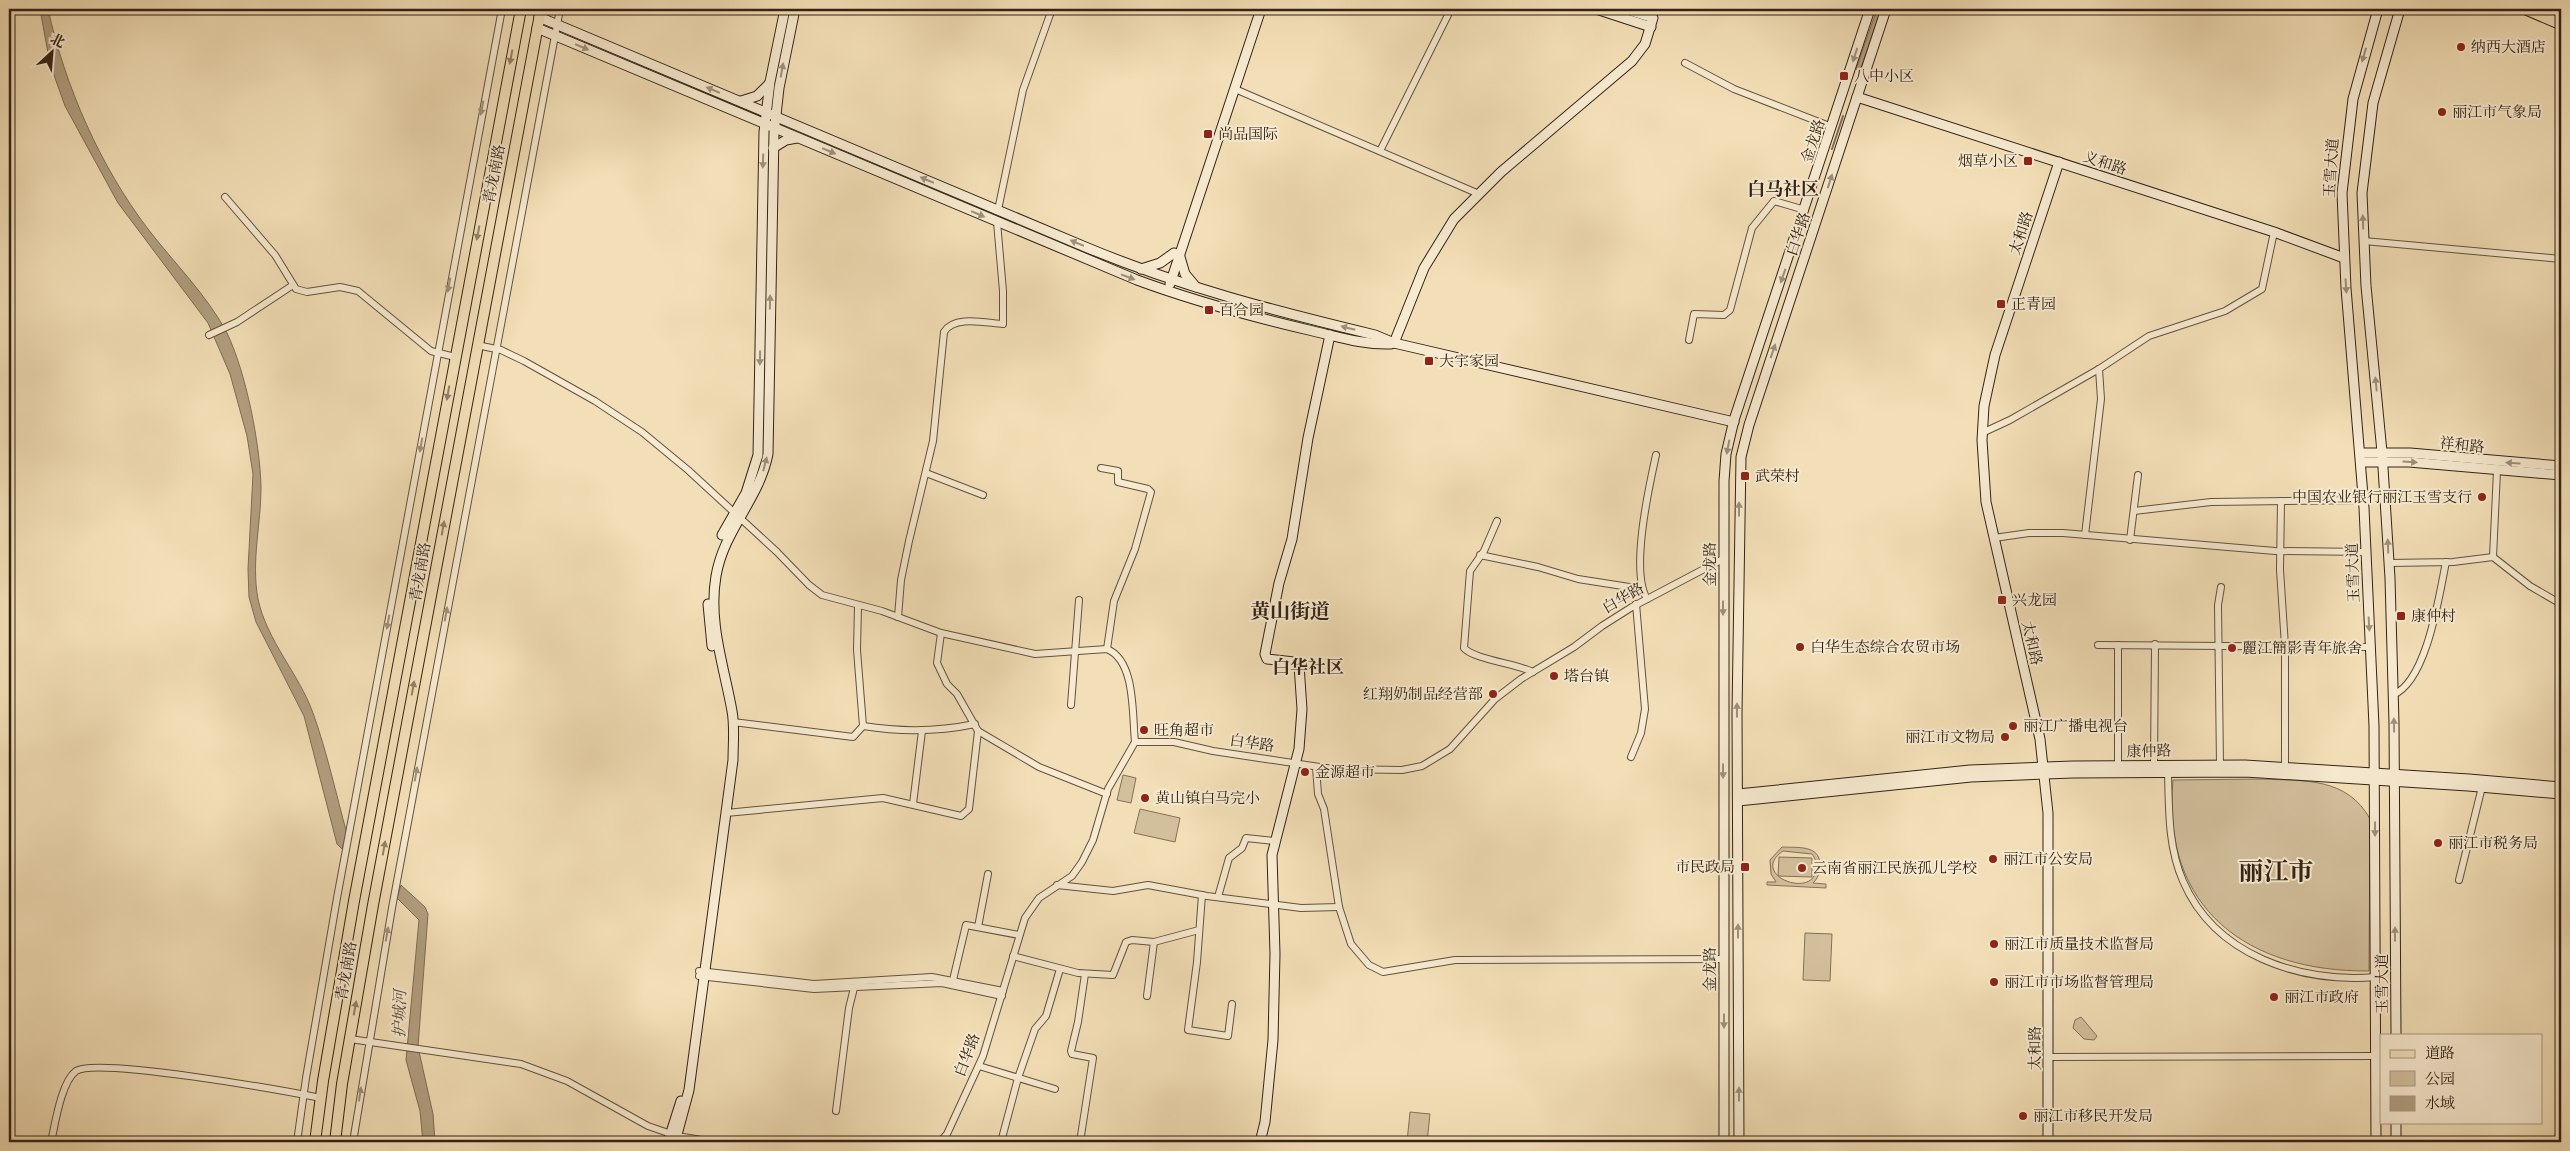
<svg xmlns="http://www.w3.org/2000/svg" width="2570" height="1151" font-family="'IM FELL English','Noto Serif SC',serif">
<rect width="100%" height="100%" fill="#f3dfb7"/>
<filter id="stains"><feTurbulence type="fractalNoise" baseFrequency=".004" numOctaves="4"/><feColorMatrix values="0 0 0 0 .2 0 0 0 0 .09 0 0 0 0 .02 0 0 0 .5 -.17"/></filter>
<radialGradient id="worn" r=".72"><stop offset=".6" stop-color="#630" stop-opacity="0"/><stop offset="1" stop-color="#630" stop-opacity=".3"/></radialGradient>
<!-- green -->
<g fill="#d2bf9c" stroke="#827159" fill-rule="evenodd">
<path d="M1123,775L1136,778L1131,803L1117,800Z"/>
<path d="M2263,779C2304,781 2347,777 2370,819L2369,971C2248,972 2161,909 2173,780Z"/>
<path d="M1140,809L1180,818L1175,842L1134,833Z"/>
<path d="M1782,847C1796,848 1820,844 1820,865C1820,873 1818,878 1813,883L1826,884V888L1767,885V882H1776L1771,874L1770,860ZM1783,851L1812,854C1816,859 1816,863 1816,869C1814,900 1748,875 1783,851Z"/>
<path d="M1779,857L1812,858V877L1778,876Z"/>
<path d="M1805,933L1832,934L1830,981L1803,980Z"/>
<path d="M2081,1017L2097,1036L2094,1040L2084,1039L2073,1028L2075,1020Z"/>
<path d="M1410,1112L1430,1114L1427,1142H1407Z"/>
</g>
<!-- water -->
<g fill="#b19f80" stroke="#7e6d56">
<path d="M40,9H48C65,86 100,166 148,229C174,263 207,295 227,333C246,373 260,443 261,487C261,525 251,561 258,599C267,641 299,674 313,713C327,752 336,794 347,834L342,849L337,844L304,716L256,622L249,597L248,569L253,474L247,436L230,374L208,323L118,203L65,106L50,64Z"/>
<path d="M1877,9H1881L1860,71L1856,69Z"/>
<path d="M401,885L425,907L428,914L418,1047L433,1114L435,1142H423L420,1111L406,1060L419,920L397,898Z"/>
</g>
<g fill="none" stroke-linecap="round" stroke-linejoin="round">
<!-- stream -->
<path stroke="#7e6d56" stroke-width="2" d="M1832,149L1843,116"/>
<defs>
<g id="street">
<path d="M1685,63L1734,89L1832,127"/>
<path d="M1235,89L1479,194"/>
<path d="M1380,151L1451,9"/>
<path d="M225,197L275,255L296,289L307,292L340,287L358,291L431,351L455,357"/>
<path d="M998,210L1023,90L1052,9"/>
<path d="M2364,241L2561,259"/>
<path d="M209,335L237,322L293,285"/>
<path d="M1689,340L1694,314L1724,315L1730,310L1752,228L1774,201L1805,210"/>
<path d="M477,345L501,350L524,361L595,401L642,432L688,470L777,552L809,585L822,595L882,611L941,633L1035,654L1107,649C1136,661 1132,715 1135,742"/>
<path d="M1982,433L2010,420L2099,369L2149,336L2225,311L2262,289L2274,232"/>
<path d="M1101,468L1118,471V482L1148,489L1151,492L1135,549L1114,601L1107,649"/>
<path d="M926,473L983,495"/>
<path d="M2281,501L2280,570L2285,646V768"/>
<path d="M2134,511L2211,502L2364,500"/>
<path d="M1497,521L1484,551L1470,571L1464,648C1473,659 1517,664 1533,672"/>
<path d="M2085,535L2101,399L2099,369"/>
<path d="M1994,538L2029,533H2063L2275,551L2367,552"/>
<path d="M2130,540L2138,475"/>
<path d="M1480,555L1538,567L1578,579L1642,589"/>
<path d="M2493,557L2497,471"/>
<path d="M2389,563L2453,562L2493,557L2530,586L2561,604"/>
<path d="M1647,599C1630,571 1649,487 1656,455"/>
<path d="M898,617L901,580L909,541L933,441L944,332C954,315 986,323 1003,324V291L997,222"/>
<path d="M941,633L937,663L947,684L957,694L978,731L1039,767L1107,794"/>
<path d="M2098,645L2370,647"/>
<path d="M2118,645V766"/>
<path d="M2393,695C2427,681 2439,596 2446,562"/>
<path d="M1071,705L1079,600"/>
<path d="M733,722L853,737L863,726L857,650L858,606"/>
<path d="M863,726C901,732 937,732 975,724"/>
<path d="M1631,757L1641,733L1645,709L1636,604"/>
<path d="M2154,765L2155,644"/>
<path d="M2220,765L2218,605L2221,587"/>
<path d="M1316,767L1318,794L1324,809L1339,907L1351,944L1369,965L1383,972L1455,960L1724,959"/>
<path d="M2168,772C2169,809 2168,847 2183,881C2215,956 2300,983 2376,977"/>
<path d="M913,804L922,731"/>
<path d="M726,813L883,798L961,816L969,809L978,731"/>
<path d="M2459,880L2482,787"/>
<path d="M1057,885L1113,891L1148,885L1207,896L1301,908L1339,907"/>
<path d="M1202,895L1197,962L1188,1030L1228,1036L1232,1004"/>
<path d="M1218,897L1229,858L1242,848L1246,838L1274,841"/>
<path d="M978,927L988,874"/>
<path d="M1013,956L1078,973L1113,975L1126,942L1132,940L1154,942L1199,930"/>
<path d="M699,971L814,984L932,977L1003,991"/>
<path d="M699,976L814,989L942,983L1002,996"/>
<path d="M953,980L966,925L1019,935"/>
<path d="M1147,996L1154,942"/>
<path d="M350,1039L521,1064L567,1081L648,1126L677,1136L714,1142"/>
<path d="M2049,1057L2376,1056"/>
<path d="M979,1066L1055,1089"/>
<path d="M836,1111L849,1008L854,988"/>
<path d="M51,1142C55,1125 61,1082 76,1071C97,1057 286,1091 321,1098"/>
<path d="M297,1142L306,1078L337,898L502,9"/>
<path d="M353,1142L392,908L560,9"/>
<path d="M940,1142L947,1134L983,1056L1025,918L1039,898L1072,876L1082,862L1093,840L1108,789L1135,742H1174L1213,751L1333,769L1402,770L1422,766L1450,749L1495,699L1521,679L1574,647L1602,626L1632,607L1723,559"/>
<path d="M1001,1142L1018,1078L1035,1029L1046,1016L1060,969"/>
<path d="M1080,1142L1093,1058L1072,1054L1071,1051L1078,1022L1085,974"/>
<path d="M2557,1142L2561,1125"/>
</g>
<g id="secondary">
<path d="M1596,9L1651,27"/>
<path d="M539,17L1083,246C1178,286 1275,311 1375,335L1394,343L1734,422"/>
<path d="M537,28L1137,280C1194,301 1253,317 1313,331C1339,337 1364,345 1391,344"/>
<path d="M1857,97L2274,232L2344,258"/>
<path d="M741,101L757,96L769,84"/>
<path d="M773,148L786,140L797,138"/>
<path d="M1180,257L1185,274L1196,287"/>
<path d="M1141,269L1160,263L1174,253"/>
<path d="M1170,284L1261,9"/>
<path d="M1394,343L1424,268L1454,219L1501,172L1632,61L1645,44L1653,18L1625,9"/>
<path d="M2361,453H2410L2561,466"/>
<path d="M2361,462H2409L2561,475"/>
<path d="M722,535L746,493L758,455L764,132L770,82L785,9"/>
<path d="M708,604L712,646"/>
<path d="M1738,794L1970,770L2073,766L2245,765L2469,779L2561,787"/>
<path d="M1738,801L1971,777L2073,773L2245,772L2468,786L2561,794"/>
<path d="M2396,1035L2394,723L2390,578L2382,452L2366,286L2362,193L2373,103L2400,9"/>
<path d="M2396,1122V1142"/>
<path d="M668,1142L681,1101"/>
<path d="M675,1142L689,1090L733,760C733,744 735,727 732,711C724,666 708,622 716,576C724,529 759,500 768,454L774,133L779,88L795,9"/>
<path d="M1260,1142L1265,1122L1273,1040L1275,954L1272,855L1299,749L1302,709L1299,665L1294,662L1267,659L1265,654L1279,583L1292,539L1308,438L1330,335"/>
<path d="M1724,1142V481L1726,454L1734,420L1870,9"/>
<path d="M1739,1142L1737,713L1741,457L1749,425L1886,9"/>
<path d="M2048,1142V813L2040,739L1986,502L1982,440L1984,406L1995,355L2059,162"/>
<path d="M2376,1142L2374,726L2364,508L2346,288L2342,193L2353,99L2378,9"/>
</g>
<g id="primary">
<path d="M315,1142L323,1081L354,901L521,9"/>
<path d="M335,1142L342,1084L373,905L541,9"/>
</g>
<path id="highway" d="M2526,9L2561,24"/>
</defs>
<!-- street casing -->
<use href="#street" stroke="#62523e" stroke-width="8"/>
<!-- secondary casing -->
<use href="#secondary" stroke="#322316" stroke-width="11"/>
<!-- primary casing -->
<use href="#primary" stroke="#322316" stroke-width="12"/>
<!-- highway casing -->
<use href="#highway" stroke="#322316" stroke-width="13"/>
<!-- street -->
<use href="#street" stroke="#f7ead0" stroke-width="6"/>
<!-- secondary -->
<use href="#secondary" stroke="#f7ead0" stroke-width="9"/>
<!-- primary -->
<use href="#primary" stroke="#f3dfb7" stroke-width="10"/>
<!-- highway -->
<use href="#highway" stroke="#f3dfb7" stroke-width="11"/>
</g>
<!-- one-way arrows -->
<defs><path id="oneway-solid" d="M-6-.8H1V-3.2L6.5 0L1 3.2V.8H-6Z" transform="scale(1.25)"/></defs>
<g fill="#9e907c">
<use href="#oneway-solid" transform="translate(582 47) rotate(23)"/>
<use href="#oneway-solid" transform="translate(1855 55) rotate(108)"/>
<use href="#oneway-solid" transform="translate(2364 55) rotate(106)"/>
<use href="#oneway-solid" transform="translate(782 70) rotate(-80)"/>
<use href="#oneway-solid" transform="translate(713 90) rotate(-157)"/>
<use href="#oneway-solid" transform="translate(482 108) rotate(101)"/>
<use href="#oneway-solid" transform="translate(829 151) rotate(23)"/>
<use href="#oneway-solid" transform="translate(763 161) rotate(92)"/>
<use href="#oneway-solid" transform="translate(927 180) rotate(-157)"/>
<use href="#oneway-solid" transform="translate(1830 181) rotate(-72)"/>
<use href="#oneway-solid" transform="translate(978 214) rotate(23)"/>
<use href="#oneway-solid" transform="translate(2363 222) rotate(-92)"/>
<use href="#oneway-solid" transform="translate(1077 243) rotate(-157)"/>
<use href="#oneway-solid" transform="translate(1783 276) rotate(109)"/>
<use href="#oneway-solid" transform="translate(1128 277) rotate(21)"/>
<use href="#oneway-solid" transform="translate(449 285) rotate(100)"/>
<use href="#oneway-solid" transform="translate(2346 286) rotate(86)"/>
<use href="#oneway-solid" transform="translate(770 302) rotate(-89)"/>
<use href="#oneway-solid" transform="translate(1348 328) rotate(-166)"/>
<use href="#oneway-solid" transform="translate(1773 351) rotate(-71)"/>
<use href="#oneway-solid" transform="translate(760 358) rotate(91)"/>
<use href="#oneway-solid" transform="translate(2376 384) rotate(-96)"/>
<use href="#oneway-solid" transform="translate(421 445) rotate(100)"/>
<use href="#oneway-solid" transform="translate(1728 447) rotate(101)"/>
<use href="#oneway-solid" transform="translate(2410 462) rotate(3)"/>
<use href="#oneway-solid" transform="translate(2513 463) rotate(-177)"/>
<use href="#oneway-solid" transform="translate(765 464) rotate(-76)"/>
<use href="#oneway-solid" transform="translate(1739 509) rotate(-90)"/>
<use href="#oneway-solid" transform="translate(2388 546) rotate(-92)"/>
<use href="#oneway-solid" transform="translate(1723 608) rotate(90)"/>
<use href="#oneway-solid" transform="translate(446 614) rotate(-80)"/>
<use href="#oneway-solid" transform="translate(388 622) rotate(100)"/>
<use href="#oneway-solid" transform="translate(2369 624) rotate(87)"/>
<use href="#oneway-solid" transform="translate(1737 710) rotate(-90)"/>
<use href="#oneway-solid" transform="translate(2394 725) rotate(-91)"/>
<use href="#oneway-solid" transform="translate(1723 771) rotate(90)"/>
<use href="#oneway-solid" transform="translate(416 774) rotate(-80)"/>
<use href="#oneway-solid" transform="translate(2375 829) rotate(90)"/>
<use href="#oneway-solid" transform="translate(1738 931) rotate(-90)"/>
<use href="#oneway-solid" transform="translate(387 934) rotate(-80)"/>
<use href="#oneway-solid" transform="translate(2395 934) rotate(-90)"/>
<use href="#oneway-solid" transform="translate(1724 1021) rotate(90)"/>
<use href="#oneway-solid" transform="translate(360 1094) rotate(-82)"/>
<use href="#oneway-solid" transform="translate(1739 1094) rotate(-90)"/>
</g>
<g fill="#928166">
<use href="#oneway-solid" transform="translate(511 57) rotate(101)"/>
<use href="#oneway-solid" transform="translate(478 233) rotate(101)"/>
<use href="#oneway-solid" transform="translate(448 393) rotate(100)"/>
<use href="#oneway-solid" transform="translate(443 528) rotate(-80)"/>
<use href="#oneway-solid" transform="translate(413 688) rotate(-80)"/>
<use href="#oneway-solid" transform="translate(384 848) rotate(-80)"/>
<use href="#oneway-solid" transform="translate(355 1008) rotate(-80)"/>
</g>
<!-- markers -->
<g fill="#8f2418" stroke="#f7ead0" stroke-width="2">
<circle cx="2461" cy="47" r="5"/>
<rect x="1839" y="71" width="10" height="10" rx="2.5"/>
<circle cx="2442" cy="112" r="5"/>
<rect x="1203" y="129" width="10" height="10" rx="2.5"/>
<rect x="2023" y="156" width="10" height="10" rx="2.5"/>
<rect x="1996" y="299" width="10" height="10" rx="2.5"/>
<rect x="1204" y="305" width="10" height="10" rx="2.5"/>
<rect x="1424" y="356" width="10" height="10" rx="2.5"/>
<rect x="1740" y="471" width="10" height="10" rx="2.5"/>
<circle cx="2482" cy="497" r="5"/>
<rect x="1997" y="595" width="10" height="10" rx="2.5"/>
<rect x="2396" y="611" width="10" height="10" rx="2.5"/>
<circle cx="1800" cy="647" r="5"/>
<circle cx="2232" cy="648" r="5"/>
<circle cx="1554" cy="676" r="5"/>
<circle cx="1493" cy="694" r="5"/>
<circle cx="2013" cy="726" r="5"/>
<circle cx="1144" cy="730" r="5"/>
<circle cx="2005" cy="737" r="5"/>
<circle cx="1305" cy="772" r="5"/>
<circle cx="1145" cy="798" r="5"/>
<circle cx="2438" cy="843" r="5"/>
<circle cx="1993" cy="859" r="5"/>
<rect x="1740" y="862" width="10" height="10" rx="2.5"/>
<circle cx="1802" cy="868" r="5"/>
<circle cx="1994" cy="944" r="5"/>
<circle cx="1994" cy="982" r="5"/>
<circle cx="2274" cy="997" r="5"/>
<circle cx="2023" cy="1116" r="5"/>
</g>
<g text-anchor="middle" stroke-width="4" stroke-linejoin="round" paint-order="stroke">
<!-- poi labels -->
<g font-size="15" fill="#322316" stroke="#f7ead0" text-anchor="start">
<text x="2471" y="52">纳西大酒店</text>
<text x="1854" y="81">八中小区</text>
<text x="2452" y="117">丽江市气象局</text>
<text x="1218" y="139">尚品国际</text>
<text x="2018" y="166" text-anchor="end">烟草小区</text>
<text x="2011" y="309">正青园</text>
<text x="1219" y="315">百合园</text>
<text x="1439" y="366">大宇家园</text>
<text x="1755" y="481">武荣村</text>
<text x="2472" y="502" text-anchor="end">中国农业银行丽江玉雪支行</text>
<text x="2012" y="605">兴龙园</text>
<text x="2411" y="621">康仲村</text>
<text x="1810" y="652">白华生态综合农贸市场</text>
<text x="2242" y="653">麗江簡影青年旅舍</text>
<text x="1564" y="681">塔台镇</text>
<text x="1483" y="699" text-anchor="end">红翔奶制品经营部</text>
<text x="2023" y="731">丽江广播电视台</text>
<text x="1154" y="735">旺角超市</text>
<text x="1995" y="742" text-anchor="end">丽江市文物局</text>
<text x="1315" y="777">金源超市</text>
<text x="1155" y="803">黄山镇白马完小</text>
<text x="2448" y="848">丽江市税务局</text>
<text x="2003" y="864">丽江市公安局</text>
<text x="1735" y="872" text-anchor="end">市民政局</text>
<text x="1812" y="873">云南省丽江民族孤儿学校</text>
<text x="2004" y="949">丽江市质量技术监督局</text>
<text x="2004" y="987">丽江市市场监督管理局</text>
<text x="2284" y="1002">丽江市政府</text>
<text x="2033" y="1121">丽江市移民开发局</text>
</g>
<!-- street labels -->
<g font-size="15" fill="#322316" stroke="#f7ead0">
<text transform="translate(1813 141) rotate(-72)" y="5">金龙路</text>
<text transform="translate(2105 163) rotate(18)" y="5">义和路</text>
<text transform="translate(2331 168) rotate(-86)" y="5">玉雪大道</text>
<text transform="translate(494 174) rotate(-79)" y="5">青龙南路</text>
<text transform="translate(2021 233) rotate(-72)" y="5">太和路</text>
<text transform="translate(1798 234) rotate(-71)" y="5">白华路</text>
<text transform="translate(2462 445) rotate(6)" y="5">祥和路</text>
<text transform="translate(1710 564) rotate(-90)" y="5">金龙路</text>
<text transform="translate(420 572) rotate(-80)" y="5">青龙南路</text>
<text transform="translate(2353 573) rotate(-92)" y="5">玉雪大道</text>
<text transform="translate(1623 598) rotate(-30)" y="5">白华路</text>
<text transform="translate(2032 643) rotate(77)" y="5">太和路</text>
<text transform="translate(1252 743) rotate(8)" y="5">白华路</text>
<text transform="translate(2149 751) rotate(-1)" y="5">康仲路</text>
<text transform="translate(1710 969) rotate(-90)" y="5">金龙路</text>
<text transform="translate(346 971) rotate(-80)" y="5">青龙南路</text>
<text transform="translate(2382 984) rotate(-90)" y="5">玉雪大道</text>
<text transform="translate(2035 1048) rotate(-90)" y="5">太和路</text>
<text transform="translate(967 1055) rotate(-69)" y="5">白华路</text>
</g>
<!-- water labels -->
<g font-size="16" font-style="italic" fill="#5e4e3b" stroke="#f7ead0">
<text transform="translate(399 1014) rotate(-89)" y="6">护城河</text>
</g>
<!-- quarter labels -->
<g font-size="18" font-weight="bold" fill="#322316" stroke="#f7ead0">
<text x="1783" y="195">白马社区</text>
<text x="1308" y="673">白华社区</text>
</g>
<!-- district labels -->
<g font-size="20" font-weight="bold" fill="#322316" stroke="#f7ead0">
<text x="1290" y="618">黄山街道</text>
</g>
<!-- town labels -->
<g font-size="25" font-weight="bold" fill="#322316" stroke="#f7ead0">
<text x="2276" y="880">丽江市</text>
</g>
</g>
<!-- margin -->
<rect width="2570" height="1151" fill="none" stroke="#f3dfb7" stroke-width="30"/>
<rect x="10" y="10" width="2550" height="1131" fill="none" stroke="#322316" stroke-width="2.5"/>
<rect x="15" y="15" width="2540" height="1121" fill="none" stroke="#322316"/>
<!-- legend -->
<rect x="2380" y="1034" width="162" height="90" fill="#f7ead0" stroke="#a89a86"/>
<rect x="2390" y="1050" width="25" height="8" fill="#f3dfb7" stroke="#a89a86"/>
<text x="2425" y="1058" font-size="15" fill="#322316">道路</text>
<rect x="2390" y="1071" width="25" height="15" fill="#d2bf9c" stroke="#a89a86"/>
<text x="2425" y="1084" font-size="15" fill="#322316">公园</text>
<rect x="2390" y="1096" width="25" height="15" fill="#b19f80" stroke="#a89a86"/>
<text x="2425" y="1108" font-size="15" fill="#322316">水域</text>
<!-- north arrow -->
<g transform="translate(52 52) rotate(26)" stroke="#f7ead0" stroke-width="4" paint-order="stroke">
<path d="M0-4L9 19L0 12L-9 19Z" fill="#322316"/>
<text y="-8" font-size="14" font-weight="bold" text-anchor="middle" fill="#322316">北</text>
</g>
<rect width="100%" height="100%" filter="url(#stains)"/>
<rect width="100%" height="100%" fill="url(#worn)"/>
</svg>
